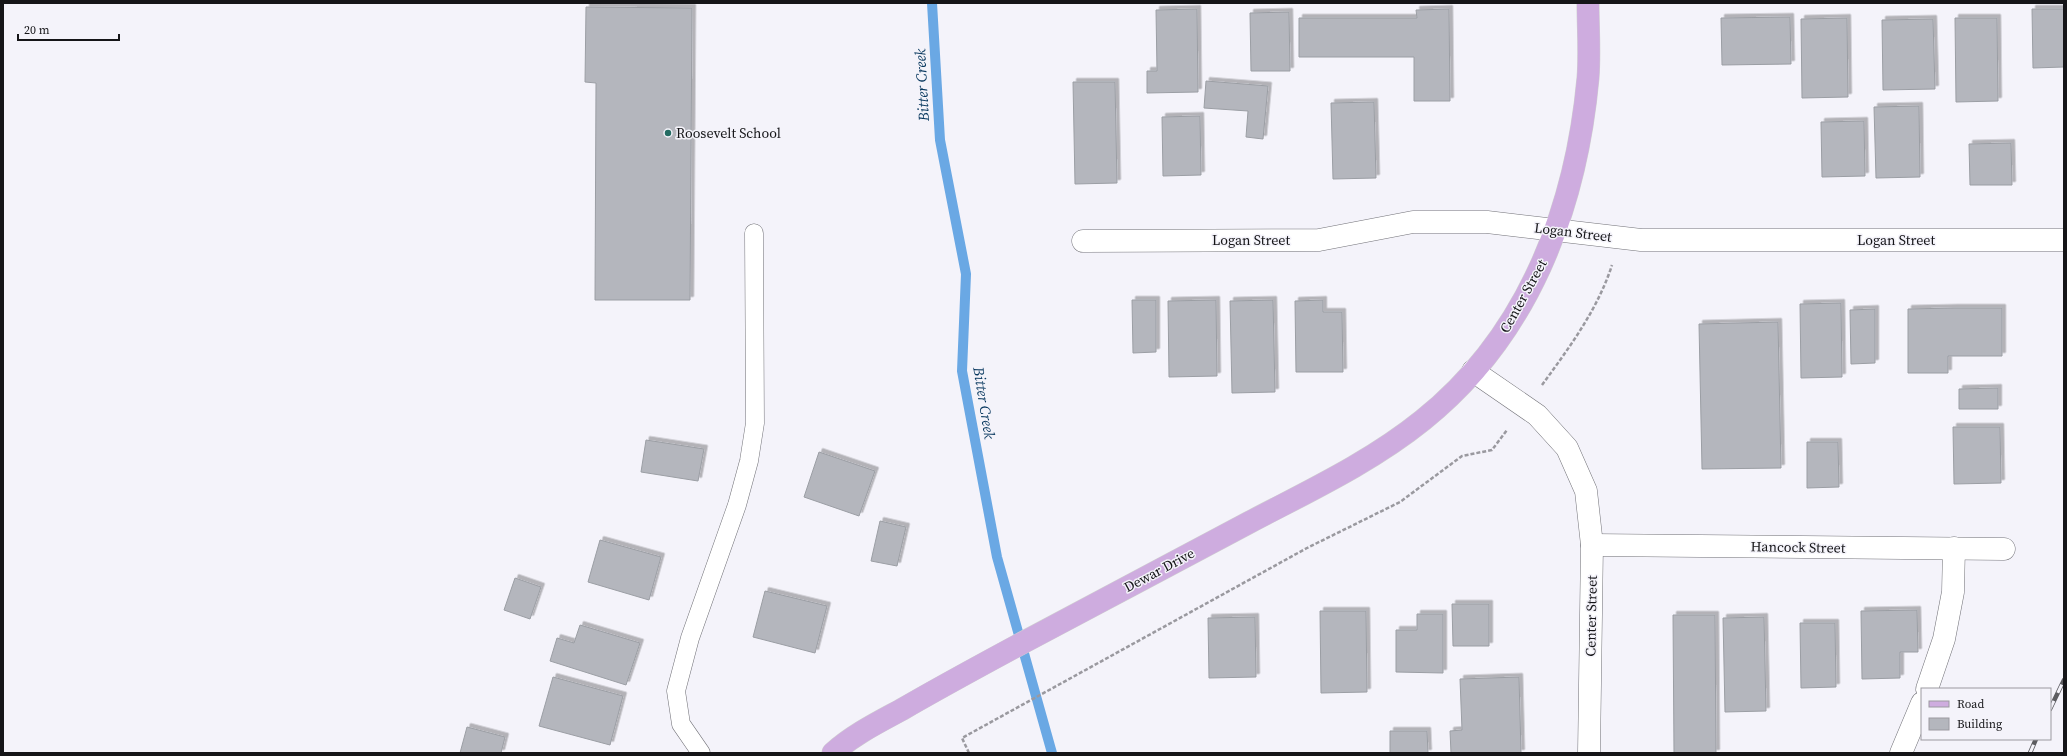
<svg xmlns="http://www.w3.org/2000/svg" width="2067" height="756" font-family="'Source Serif 4',serif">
<defs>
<filter id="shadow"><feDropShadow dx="3.5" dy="-3.5" stdDeviation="0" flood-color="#0004"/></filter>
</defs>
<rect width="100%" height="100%" fill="#f4f3fa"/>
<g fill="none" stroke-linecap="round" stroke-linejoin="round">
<!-- stream -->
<path stroke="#6aa8e4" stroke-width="10" d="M932,3L940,140L966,274L962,371L997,557L1052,753"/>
</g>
<!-- building -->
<g fill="#b4b6bd" stroke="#9b9ea4" filter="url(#shadow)">
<path d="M586,7L692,8L690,300H595L596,83L585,82Z"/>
<path d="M1197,9L1198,92L1147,93V71H1157L1156,10Z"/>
<path d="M1449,9L1450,101H1414V57H1299V18H1417L1416,10Z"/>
<path d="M2032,9H2064V67L2033,68Z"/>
<path d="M1289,12L1290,71H1251L1250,13Z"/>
<path d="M1790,17L1791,64L1722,65L1721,18Z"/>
<path d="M1847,18L1848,97L1802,98L1801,19Z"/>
<path d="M1955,18H1997L1998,101L1956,102Z"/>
<path d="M1933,19L1935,89L1883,90L1882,20Z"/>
<path d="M1206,81L1268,86L1263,139L1246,137L1248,111L1204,108Z"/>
<path d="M1073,82H1115L1117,183L1075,184Z"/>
<path d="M1374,102L1376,178L1333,179L1331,103Z"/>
<path d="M1919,106L1920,177L1876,178L1874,107Z"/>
<path d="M1200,116L1201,175L1163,176L1162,117Z"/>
<path d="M1864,121L1865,176L1822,177L1821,122Z"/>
<path d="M2011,143L2012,185H1970L1969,144Z"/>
<path d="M1132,300H1156V352L1133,353Z"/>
<path d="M1216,300L1217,376L1169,377L1168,301Z"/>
<path d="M1273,300L1275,392L1232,393L1230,301Z"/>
<path d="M1323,300V312H1342L1343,372H1296L1295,301Z"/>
<path d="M1841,303L1842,377L1801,378L1800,304Z"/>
<path d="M1954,308H2002V356H1948V373H1908V309Z"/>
<path d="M1875,309V363L1851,364L1850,310Z"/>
<path d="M1778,322L1781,468L1702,469L1699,324Z"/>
<path d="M1998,388V409H1959V389Z"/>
<path d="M1953,427H2000L2001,483L1954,484Z"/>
<path d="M646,440L704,449L698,481L641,472Z"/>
<path d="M1807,442H1838L1839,487L1807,488Z"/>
<path d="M819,452L875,471L859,516L804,497Z"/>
<path d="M880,521L906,527L897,566L871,561Z"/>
<path d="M600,540L661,557L649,600L588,582Z"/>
<path d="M515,578L541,587L530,619L504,610Z"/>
<path d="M765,591L827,606L815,653L753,637Z"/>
<path d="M1452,604H1489V646H1453Z"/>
<path d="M1917,610L1918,652H1900V678L1862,679L1861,611Z"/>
<path d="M1320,611H1366L1367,692L1321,693Z"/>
<path d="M1417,614H1443V673L1396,672V630H1417Z"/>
<path d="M1673,615H1715L1716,753H1674Z"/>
<path d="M1255,617L1256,677L1209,678L1208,618Z"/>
<path d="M1764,617L1766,711L1725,712L1723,618Z"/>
<path d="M1800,623H1835L1836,687L1801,688Z"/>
<path d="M580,625L640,643L626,685L550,661L557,638L574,643Z"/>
<path d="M553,677L623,696L610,745L539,726Z"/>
<path d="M1519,677L1521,753H1451L1450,731L1462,730L1460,679Z"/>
<path d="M467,727L505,737L501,753H460Z"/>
<path d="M1390,731H1427L1428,753H1390Z"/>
</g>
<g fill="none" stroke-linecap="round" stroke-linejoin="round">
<defs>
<path id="service" d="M701,753L681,724L676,691L690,638L737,505L749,461L755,423L754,233"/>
<g id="minor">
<path d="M1083,241L1319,240L1413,222H1487L1641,240H2064"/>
<path d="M1473,371L1537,415L1567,448L1586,491L1592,545L1589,753"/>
<path d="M1592,545L2004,549"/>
<path d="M1927,689L1944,639L1953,592L1954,548"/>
<path d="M1901,753L1922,703"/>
</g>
<path id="primary" d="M833,753C853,735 877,723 901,710C937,689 974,669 1011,649C1091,607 1170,564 1250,522C1309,491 1371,462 1423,420C1528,336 1576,209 1588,78C1590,53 1588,28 1588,3"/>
</defs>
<!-- service casing -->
<use href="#service" stroke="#727278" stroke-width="19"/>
<!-- minor casing -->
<use href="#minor" stroke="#727278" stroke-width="23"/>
<!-- primary casing -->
<use href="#primary" stroke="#d0d0d1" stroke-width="23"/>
<!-- path -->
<g stroke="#9a999f" stroke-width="2.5" stroke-dasharray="4 2" stroke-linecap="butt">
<path d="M1542,385C1569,348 1598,309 1612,265"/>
<path d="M969,753L962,738L1307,548L1400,502L1462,456L1492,450L1507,430"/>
</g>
<!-- service -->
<use href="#service" stroke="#fff" stroke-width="18"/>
<!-- minor -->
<use href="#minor" stroke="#fff" stroke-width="22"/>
<!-- primary -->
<use href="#primary" stroke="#ceacdf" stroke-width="22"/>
<defs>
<g id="rail">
<path d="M2050,709L2064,680"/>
<path d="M2030,753L2036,739"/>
</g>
</defs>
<!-- rail casing -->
<use href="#rail" stroke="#5c5c60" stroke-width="4.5"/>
<!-- rail -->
<use href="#rail" stroke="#f4f3fa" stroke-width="3" stroke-dasharray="9" stroke-linecap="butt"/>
</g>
<!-- markers -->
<circle fill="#236b62" stroke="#f4f3fa" stroke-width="1.5" cx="668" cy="133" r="4"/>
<g text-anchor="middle" stroke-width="3" stroke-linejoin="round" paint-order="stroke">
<!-- poi labels -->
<g font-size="14" fill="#151518" stroke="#f4f3fa" text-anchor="start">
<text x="676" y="138">Roosevelt School</text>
</g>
<!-- street labels -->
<g font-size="14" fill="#151518" stroke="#f4f3fa">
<text transform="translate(1573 232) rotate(7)" y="5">Logan Street</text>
<text x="1251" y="245">Logan Street</text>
<text x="1896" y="245">Logan Street</text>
<text transform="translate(1523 296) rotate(-61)" y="5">Center Street</text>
<text transform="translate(1798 547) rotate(1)" y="5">Hancock Street</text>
<text transform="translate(1159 570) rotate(-28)" y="5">Dewar Drive</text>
<text transform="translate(1591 616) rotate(-89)" y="5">Center Street</text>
</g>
<!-- water labels -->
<g font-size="15" font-style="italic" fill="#07375e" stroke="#f4f3fa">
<text transform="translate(922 85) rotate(-93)" y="5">Bitter Creek</text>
<text transform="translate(984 403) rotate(81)" y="5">Bitter Creek</text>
</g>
</g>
<!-- border -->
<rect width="2067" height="756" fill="none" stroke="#151518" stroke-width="8"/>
<!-- legend -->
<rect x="1921" y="688" width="130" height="52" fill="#f4f3fa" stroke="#9b9aa0"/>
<rect x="1929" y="701" width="20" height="6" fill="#ceacdf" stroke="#9b9aa0"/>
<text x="1957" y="708" font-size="12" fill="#151518">Road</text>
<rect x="1929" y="718" width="20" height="12" fill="#b4b6bd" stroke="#9b9aa0"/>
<text x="1957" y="728" font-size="12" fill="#151518">Building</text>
<!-- scale -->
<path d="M18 34v6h101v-6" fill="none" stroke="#151518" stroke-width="2"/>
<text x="24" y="34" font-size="12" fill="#151518" stroke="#f4f3fa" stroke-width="3" paint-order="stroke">20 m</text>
</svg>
